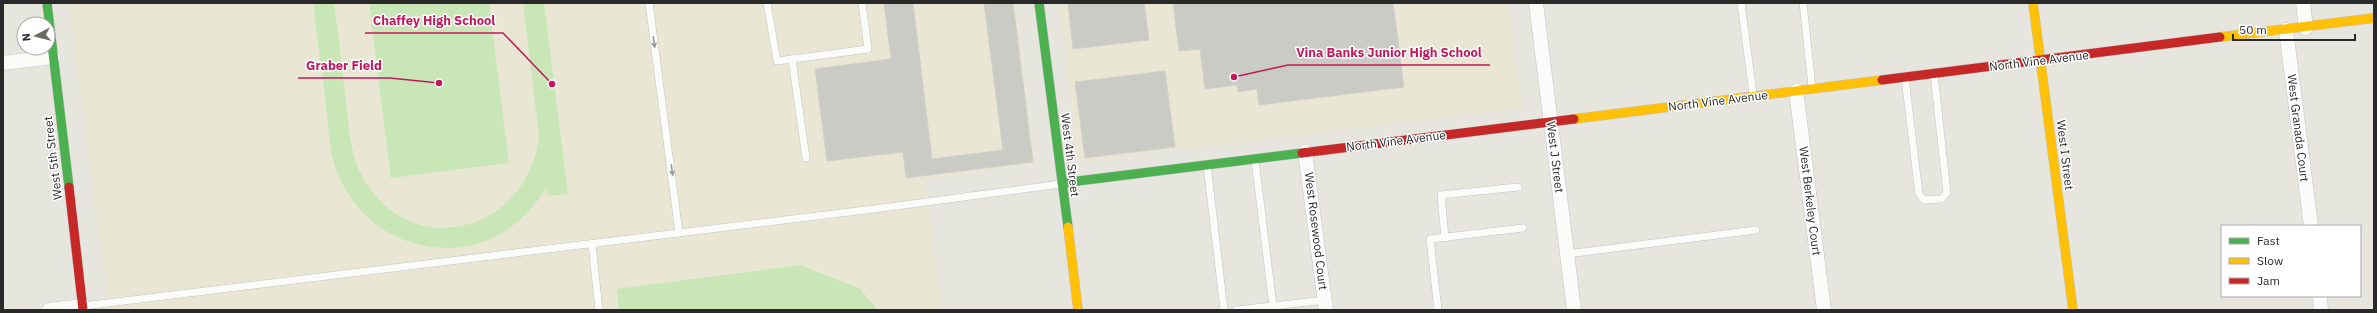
<svg xmlns="http://www.w3.org/2000/svg" width="2377" height="313" font-family="'IBM Plex Sans',sans-serif">
<rect width="100%" height="100%" fill="#e6e5de"/>
<!-- education -->
<g fill="#e9e7d4">
<path d="M68,3H1015L1036,165L925,180L942,310H109Z"/>
<path d="M1059,3H1509L1522,108L1079,162Z"/>
</g>
<!-- pitch -->
<g fill="#c9e6b6">
<path d="M313,3H334C338,33 342,63 345,93C349,124 349,159 368,186C421,263 530,226 539,136L523,3H544L568,194L548,196L546,188C526,221 493,246 453,248C399,250 352,218 335,166C328,144 328,119 325,97C321,65 317,34 313,3Z"/>
<path d="M369,3H489L509,163L391,178Z"/>
<path d="M800,265L859,288L878,310H619L617,289Z"/>
</g>
<!-- building -->
<g fill="#cbcbc5" stroke="#d1d1cb">
<path d="M884,3H913L932,159L1003,150L984,3H1013L1033,162L906,178L903,152L827,161L815,69L891,59Z"/>
<path d="M1068,3H1144L1149,40L1073,49Z"/>
<path d="M1173,3H1393L1404,87L1259,105L1257,89L1238,92L1237,85L1205,89L1200,49L1179,51Z"/>
<path d="M1165,71L1175,147L1085,158L1075,82Z"/>
</g>
<g fill="none" stroke-linecap="round" stroke-linejoin="round">
<defs>
<g id="lane">
<path d="M649,3L679,233"/>
<path d="M767,3L777,61L868,49L862,3"/>
<path d="M1741,3L1753,94"/>
<path d="M1803,3L1812,87"/>
<path d="M792,59L806,158"/>
<path d="M1905,78L1919,194L1924,200L1941,199L1947,193L1934,74"/>
<path d="M1207,165L1224,310"/>
<path d="M1445,238L1441,195L1518,187"/>
<path d="M592,244L599,310"/>
<path d="M1567,254L1756,230"/>
<path d="M83,306L874,209L1061,184"/>
<path d="M1273,306L1325,300"/>
<path d="M1236,310L1273,306L1255,160"/>
<path d="M1438,310L1430,239L1523,228"/>
</g>
<g id="street">
<path d="M1536,3L1574,310"/>
<path d="M2303,3L2306,28"/>
<path d="M2286,30L2311,226"/>
<path d="M3,63L53,57"/>
<path d="M1796,91L1824,310"/>
<path d="M1305,152L1326,310"/>
<path d="M2320,296L2321,310"/>
<path d="M49,310L83,306"/>
</g>
<g id="fast">
<path d="M47,3L69,187"/>
<path d="M1039,3L1068,227"/>
<path d="M1062,183L1302,153"/>
</g>
<g id="slow">
<path d="M2033,3L2073,310"/>
<path d="M2220,37L2374,18"/>
<path d="M1574,119L1882,80"/>
<path d="M1068,227L1078,310"/>
</g>
<g id="jam">
<path d="M1882,80L2220,37"/>
<path d="M1302,153L1574,119"/>
<path d="M69,187L83,310"/>
</g>
</defs>
<!-- lane casing -->
<use href="#lane" stroke="#c4c4c4" stroke-width="8"/>
<!-- street casing -->
<use href="#street" stroke="#c4c4c4" stroke-width="15"/>
<!-- fast casing -->
<use href="#fast" stroke="#c4c4c4" stroke-width="10"/>
<!-- slow casing -->
<use href="#slow" stroke="#c4c4c4" stroke-width="10"/>
<!-- jam casing -->
<use href="#jam" stroke="#c4c4c4" stroke-width="10"/>
<!-- lane -->
<use href="#lane" stroke="#fbfbfa" stroke-width="7"/>
<!-- street -->
<use href="#street" stroke="#fbfbfa" stroke-width="14"/>
<!-- fast -->
<use href="#fast" stroke="#4caf50" stroke-width="9"/>
<!-- slow -->
<use href="#slow" stroke="#ffc107" stroke-width="9"/>
<!-- jam -->
<use href="#jam" stroke="#c62828" stroke-width="9"/>
</g>
<!-- one-way arrows -->
<defs><path id="oneway-solid" d="M-6-.8H1V-3.2L6.5 0L1 3.2V.8H-6Z"/></defs>
<g fill="#9c9c9c">
<use href="#oneway-solid" transform="translate(654 42) rotate(82)"/>
<use href="#oneway-solid" transform="translate(672 170) rotate(82)"/>
</g>
<g text-anchor="middle" stroke-width="3" stroke-linejoin="round" paint-order="stroke">
<!-- street labels -->
<g font-size="12" fill="#292929" stroke="#fff">
<text transform="translate(2039 61) rotate(-7)" y="4">North Vine Avenue</text>
<text transform="translate(1718 101) rotate(-7)" y="4">North Vine Avenue</text>
<text transform="translate(2298 128) rotate(83)" y="4">West Granada Court</text>
<text transform="translate(1396 141) rotate(-7)" y="4">North Vine Avenue</text>
<text transform="translate(1070 155) rotate(83)" y="4">West 4th Street</text>
<text transform="translate(2065 155) rotate(83)" y="4">West I Street</text>
<text transform="translate(1555 157) rotate(83)" y="4">West J Street</text>
<text transform="translate(53 158) rotate(-97)" y="4">West 5th Street</text>
<text transform="translate(1810 201) rotate(83)" y="4">West Berkeley Court</text>
<text transform="translate(1316 231) rotate(83)" y="4">West Rosewood Court</text>
</g>
</g>
<!-- callouts -->
<path fill="none" stroke="#c2185b" stroke-width="1.5" d="M552 84L503 33H365M1234 77L1288 65H1490M439 83L390 78H298"/>
<g fill="#c2185b" stroke="#fff" stroke-width="1.5">
<circle cx="552" cy="84" r="4"/>
<circle cx="1234" cy="77" r="4"/>
<circle cx="439" cy="83" r="4"/>
</g>
<g font-size="13" text-anchor="middle" font-weight="bold" fill="#c2185b" stroke="#fff" stroke-width="3" stroke-linejoin="round" paint-order="stroke">
<text x="434" y="25">Chaffey High School</text>
<text x="1389" y="57">Vina Banks Junior High School</text>
<text x="344" y="70">Graber Field</text>
</g>
<!-- border -->
<rect width="2377" height="313" fill="none" stroke="#292929" stroke-width="8"/>
<!-- legend -->
<rect x="2221" y="225" width="140" height="72" fill="#ffffff" stroke="#a9a9a9"/>
<rect x="2229" y="238" width="20" height="6" fill="#4caf50" stroke="#a9a9a9"/>
<text x="2257" y="245" font-size="12" fill="#292929">Fast</text>
<rect x="2229" y="258" width="20" height="6" fill="#ffc107" stroke="#a9a9a9"/>
<text x="2257" y="265" font-size="12" fill="#292929">Slow</text>
<rect x="2229" y="278" width="20" height="6" fill="#c62828" stroke="#a9a9a9"/>
<text x="2257" y="285" font-size="12" fill="#292929">Jam</text>
<!-- north arrow -->
<g transform="translate(36 36) rotate(263)"><circle r="19" fill="#ffffff" stroke="#a9a9a9"/>
<path d="M0-3L7 15L0 10L-7 15Z" fill="#6b6b68"/>
<text y="-6" font-size="11" font-weight="bold" text-anchor="middle" fill="#292929">N</text>
</g>
<!-- scale -->
<path d="M2233 34v6h122v-6" fill="none" stroke="#292929" stroke-width="2"/>
<text x="2239" y="34" font-size="12" fill="#292929" stroke="#ffffff" stroke-width="3" paint-order="stroke">50 m</text>
</svg>
